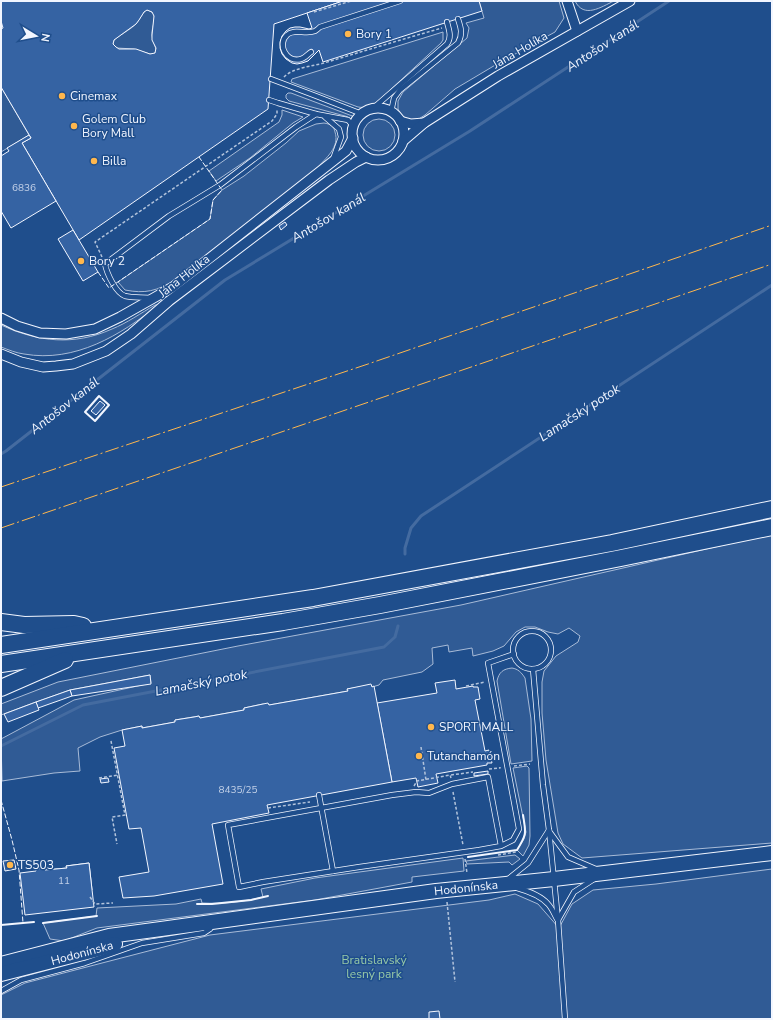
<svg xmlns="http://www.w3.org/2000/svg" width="773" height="1020" font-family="'Nunito Sans',sans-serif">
<rect width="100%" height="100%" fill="#1f4e8c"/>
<!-- green -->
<g fill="#305b95" stroke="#a8bbd7">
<path d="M479,1H559L564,18L555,32L497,64L455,89L425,115L417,120H409L402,116L400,113L398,109V101L403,92L467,38L469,28L466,23L484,18Z"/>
<path d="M575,1H614C601,7 584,19 575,1Z"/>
<path d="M146,10C161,12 151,26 152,35C152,41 156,46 156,51L154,54H150L134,49L117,48L113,44L114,40C121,34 130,30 136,24C140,19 142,14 146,10Z"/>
<path d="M443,32V40L441,43L375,104C369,107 365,108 358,107L291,82L292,79Z"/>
<path d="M1,87L29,135L1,152Z"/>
<path d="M288,93H291L355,117L353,121L348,117L345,116L289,101L286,98V95Z"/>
<path d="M282,110L303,117L293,123L250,158L216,181L209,171L279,122L282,115Z"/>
<circle cx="379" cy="135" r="16"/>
<path d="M324,123C330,124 334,126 335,132C340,147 326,158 317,168L175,280C157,291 145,294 125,290L118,282L210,219L213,200L222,190L244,176L286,143L299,131L316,124Z"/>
<path d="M155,305H158C121,335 75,363 24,354C16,353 9,350 1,347V325C38,342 74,346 112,329C127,323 141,313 155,305Z"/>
<path d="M772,534V843L582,858L563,844L558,833L546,760L542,713V682L544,671L556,656L578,642L580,636L569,628L558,634L548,632L535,627H525L516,632L504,646L493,651L473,656L472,648L449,652L448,645L432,648L433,664L422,672L383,680L379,685L372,687L371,685L347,689L348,691L269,705L263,704L244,708V710L200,718L199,716L175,720V722L142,728V726L122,730L100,737L78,748L80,771L54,773L2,781L1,739L74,700L151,683L150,675L70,690L36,702L1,715V704L58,682L238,646L461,605Z"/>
<path d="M512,668C518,669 521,672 525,678L531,719L532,761L511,764L497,681C499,672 503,669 512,668Z"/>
<path d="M527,766L529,768L530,836L529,845L523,856L517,850L524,839L526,832L513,768Z"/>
<path d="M515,855L520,859L512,865L509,862L467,864L466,861Z"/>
<path d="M463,858L464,871L412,877V882L315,900L97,928L64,941L50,939L43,923L96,916L97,908L176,904L201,899L202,903C222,904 243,902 263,897L261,889L315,878Z"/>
<path d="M772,869V1019H1V995L25,983L210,935L489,900L515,894L538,904L559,928L572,904L593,890L656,884Z"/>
</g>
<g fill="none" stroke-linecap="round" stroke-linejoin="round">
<!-- stream -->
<g stroke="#446ba0" stroke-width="3">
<path d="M1,454L6,451L225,280L470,131L669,1"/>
<path d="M405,554V548L411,528L421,516L772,285"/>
<path d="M1,746L83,705L384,647L395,637L398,626"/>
</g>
</g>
<!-- building -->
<g fill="#3563a3" stroke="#f2f6ff" fill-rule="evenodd">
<path d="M1,1H343L274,24L268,109L79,240L22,143L31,138L1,87V29L3,28L1,21ZM147,10L152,12L154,16L152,35V40L156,48L155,53L150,54L136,49H119L116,47L113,44L114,40L136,24L139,20L144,12Z"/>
<path d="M343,1H479L482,11L323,62L319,50L308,61L302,63L297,64L292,63L286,59L282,54L280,48V42L282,36L286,31L290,28L295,27H300L309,29L312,28L307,13Z"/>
<path d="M29,135L31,138L22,143L56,201L11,228L1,211V156L9,151L7,148Z"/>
<path d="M285,222L287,225L281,230L279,226Z"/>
<path d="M73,230L98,272L83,281L58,239Z"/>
<path d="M100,401L105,405L96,415L91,411Z"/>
<path d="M150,675L151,684L72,696L70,690Z"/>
<path d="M455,680L456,689L473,686V687H478L480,699L475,700L485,751L489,750L492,763H487V765L436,774L438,783L418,787L416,778L392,782L377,703L437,693L435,683Z"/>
<path d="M371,684L372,687L374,686L392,782L267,805L269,813L212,824L223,884L154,896L123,898L119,877L149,872L141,828L129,829L114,748L125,746L122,730L142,726V728L175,722V720L194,717L199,716L200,718L244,710V708L263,704L268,703L269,705L348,691L347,689Z"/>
<path d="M70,690L72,696L38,708L36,702Z"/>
<path d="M36,702L39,710L8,722L4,714Z"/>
<path d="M488,771V774L474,776V773Z"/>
<path d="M108,778L109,782L101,783L100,779Z"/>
<path d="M14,860L16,869L5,871L3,861Z"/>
<path d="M89,863L92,890L69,892V891L48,893V895L39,896L36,869L45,868V870L67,868L66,866Z"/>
<path d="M89,863L94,907L25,915L20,873L36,871V869L45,868V870L67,868L66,866Z"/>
<path d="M439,1011L440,1019H429V1012Z"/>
</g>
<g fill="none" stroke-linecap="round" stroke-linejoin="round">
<defs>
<g id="lane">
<path d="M311,52C308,54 305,58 301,59C286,63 277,44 287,35C294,28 306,35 315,31C317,30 318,29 320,27L400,1"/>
<path d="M271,79L316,96L362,114"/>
<path d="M269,100L278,103L316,114L348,120L354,127"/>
<path d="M371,110L447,44C452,37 449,30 447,22"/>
<path d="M391,112L394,98L400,90L458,43C463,34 461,28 458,19"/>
<path d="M325,117L339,129L341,137L333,159"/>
<path d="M151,298C143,297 133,298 125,296C116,293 107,274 105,264L169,216L220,185L296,127L316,114"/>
<circle cx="532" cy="650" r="19"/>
<path d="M533,669L543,785L549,830L558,920L565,1019"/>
<path d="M319,795L333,871"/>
<path d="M549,831L568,857L596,869"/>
<path d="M501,846L488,777L452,784L429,793L416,792L392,795L228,825L239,887L263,882L359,867L479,850L501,846L513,840L519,829L488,663L514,654"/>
<path d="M507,880L528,863L549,830"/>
<path d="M517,888C528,891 541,896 548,904C552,908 554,914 557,919"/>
<path d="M558,920L574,892L594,879"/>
<path d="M1,991L21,980L85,963L142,943L204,933L210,929"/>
</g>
<g id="street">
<path d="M567,1L577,31"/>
<circle cx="378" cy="134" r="26"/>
<path d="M400,121L411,124L424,123"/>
<path d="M403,141L424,123L498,76L630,1"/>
<path d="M1,318L17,326L40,333L66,334L95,329L120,317L173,287L346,151L353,138"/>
<path d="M1,354L21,362L43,367L56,366L73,364L106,351L131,334L169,301L329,180L356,162L366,157"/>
</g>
<g id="primary">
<path d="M1,964L109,936L161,929L436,891L554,879L772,853"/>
<path d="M1,974L95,950L115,944"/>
</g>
<g id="highway">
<path d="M1,622L24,625L74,624L83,626"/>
<path d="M1,645L313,598L612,543L772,509"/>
<path d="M1,664L283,622L380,605L621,558L772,527"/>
<path d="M1,688L65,660"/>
</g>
</defs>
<!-- lane casing -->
<use href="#lane" stroke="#f2f6ff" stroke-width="6"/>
<!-- street casing -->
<use href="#street" stroke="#f2f6ff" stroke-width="11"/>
<!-- primary casing -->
<use href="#primary" stroke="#f2f6ff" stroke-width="16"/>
<!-- highway casing -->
<use href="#highway" stroke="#f2f6ff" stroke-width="18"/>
<!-- path -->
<g stroke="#b3c4dc" stroke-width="1.5" stroke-dasharray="3 2" stroke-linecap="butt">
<path d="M314,12L351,1"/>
<path d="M284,77C292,68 313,66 324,63C364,51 403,39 442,28"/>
<path d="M102,257L95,242L272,121L277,114V110"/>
<path d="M466,686L485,682"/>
<path d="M111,741L125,815L112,817L117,844"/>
<path d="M421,747L426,780"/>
<path d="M514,766L530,764"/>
<path d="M489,769L500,768V767"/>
<path d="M451,775L473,772"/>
<path d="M99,778L118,775"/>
<path d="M414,786L417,781L450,775L451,778"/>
<path d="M453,792L463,845"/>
<path d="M268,808L310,802"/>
<path d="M498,855L516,852"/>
<path d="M465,859L467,873"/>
<path d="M90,897L95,904L113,903"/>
<path d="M447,902L455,982"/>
</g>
<!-- lane -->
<use href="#lane" stroke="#1f4e8c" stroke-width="4.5"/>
<!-- street -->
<use href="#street" stroke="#1f4e8c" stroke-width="9"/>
<!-- primary -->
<use href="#primary" stroke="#1f4e8c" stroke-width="14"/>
<!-- highway -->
<use href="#highway" stroke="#1f4e8c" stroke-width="16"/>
<!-- fence -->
<g stroke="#f2f6ff" stroke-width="1" stroke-dasharray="5 2" stroke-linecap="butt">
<path d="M98,272L109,288L210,219L213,200L222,190L199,157"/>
<path d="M1,800L12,840L19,870L23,923"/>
</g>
<!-- wall -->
<g stroke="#f2f6ff" stroke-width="2">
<path d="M99,396L109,405L95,421L85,412Z"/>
<path d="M468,857L517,850C527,834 526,833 523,815"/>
<path d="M197,904H212L251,900L268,896"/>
<path d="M43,923L97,916"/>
<path d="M1,925L34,922"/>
</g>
<!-- power -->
<g stroke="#ffb74d" stroke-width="1" stroke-dasharray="14 3 2 3" stroke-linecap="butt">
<path d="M1,487L368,364L772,225"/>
<path d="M1,528L772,264"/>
</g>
</g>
<!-- markers -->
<g fill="#ffb74d" stroke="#1f4e8c" stroke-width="1.5">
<circle cx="348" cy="34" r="4"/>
<circle cx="62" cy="96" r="4"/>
<circle cx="74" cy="126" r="4"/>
<circle cx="94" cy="161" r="4"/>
<circle cx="81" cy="261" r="4"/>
<circle cx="431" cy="727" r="4"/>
<circle cx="419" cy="756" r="4"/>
<circle cx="10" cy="865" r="4"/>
</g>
<g text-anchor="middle" stroke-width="3" stroke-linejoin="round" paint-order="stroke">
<!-- number labels -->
<g font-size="10" fill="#c3d1e8">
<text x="24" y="191">6836</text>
<text x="238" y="793">8435/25</text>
<text x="64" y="884">11</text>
</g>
<!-- poi labels -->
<g font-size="12" fill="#f2f6ff" stroke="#1f4e8c" text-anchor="start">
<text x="356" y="38">Bory 1</text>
<text x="70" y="100">Cinemax</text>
<text x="82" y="123">Golem Club<tspan x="82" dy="14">Bory Mall</tspan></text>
<text x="102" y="165">Billa</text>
<text x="89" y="265">Bory 2</text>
<text x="439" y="731">SPORT MALL</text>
<text x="427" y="760">Tutanchamón</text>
<text x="18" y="869">TS503</text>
</g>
<!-- street labels -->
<g font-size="12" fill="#f2f6ff" stroke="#1f4e8c">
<text transform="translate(520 50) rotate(-30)" y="4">Jána Holíka</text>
<text transform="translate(184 276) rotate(-38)" y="4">Jána Holíka</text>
<text transform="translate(466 888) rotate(-6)" y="4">Hodonínska</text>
<text transform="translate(82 953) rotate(-15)" y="4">Hodonínska</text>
</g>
<!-- park labels -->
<g font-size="12" fill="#97c8a6" stroke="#1f4e8c">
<text x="374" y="964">Bratislavský<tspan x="374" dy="14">lesný park</tspan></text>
</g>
<!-- water labels -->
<g font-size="13" font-style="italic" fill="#f2f6ff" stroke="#1f4e8c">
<text transform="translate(602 45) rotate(-33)" y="5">Antošov kanál</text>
<text transform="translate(328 217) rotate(-31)" y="5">Antošov kanál</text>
<text transform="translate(64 405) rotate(-38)" y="5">Antošov kanál</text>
<text transform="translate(579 412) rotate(-33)" y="5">Lamačský potok</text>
<text transform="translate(201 682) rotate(-11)" y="5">Lamačský potok</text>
</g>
</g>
<!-- border -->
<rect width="773" height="1020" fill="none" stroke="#f2f6ff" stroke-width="4"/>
<!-- north arrow -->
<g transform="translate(36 36) rotate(100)" stroke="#1f4e8c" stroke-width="3" paint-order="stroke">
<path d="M0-3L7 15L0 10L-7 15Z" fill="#f2f6ff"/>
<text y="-6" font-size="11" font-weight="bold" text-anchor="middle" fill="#f2f6ff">N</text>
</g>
</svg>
